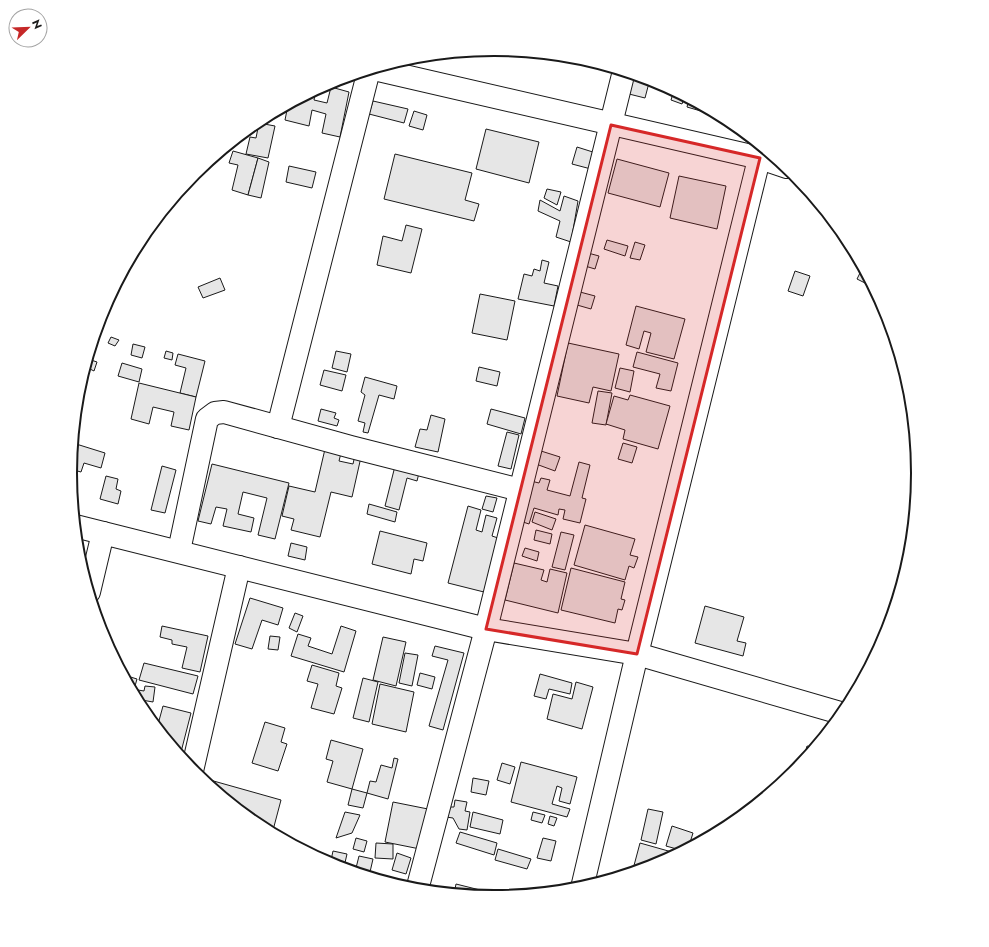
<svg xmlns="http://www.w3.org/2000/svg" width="989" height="947" font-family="Jost,sans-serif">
<rect width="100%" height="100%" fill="#fff"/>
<!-- building -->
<g fill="#e6e6e6" stroke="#1a1a1a">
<path d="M537,53L576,57L575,60Z"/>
<path d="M634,74L650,79L645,98L629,94Z"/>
<path d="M331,87L349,92L340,137L322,133L326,114L312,110L309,126L285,120L288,105L316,90L314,100L327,103Z"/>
<path d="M674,90L685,96L682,104L671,100Z"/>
<path d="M689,99L725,118L687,107Z"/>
<path d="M373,101L408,109L404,123L369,114Z"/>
<path d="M414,111L427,115L423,130L409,126Z"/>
<path d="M259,123L275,126L268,158L246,154L250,137L256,138Z"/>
<path d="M486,129L539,142L529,183L476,169Z"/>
<path d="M577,147L596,153L591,169L572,164Z"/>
<path d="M233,151L258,158L248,195L232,190L238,165L229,163Z"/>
<path d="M395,154L472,173L465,200L479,204L474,221L384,199Z"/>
<path d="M258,158L269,162L261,198L248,195Z"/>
<path d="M617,159L669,173L660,207L608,193Z"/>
<path d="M289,166L316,172L312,188L286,182Z"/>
<path d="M679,176L726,186L717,229L670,218Z"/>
<path d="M547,189L561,192L557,205L544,198Z"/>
<path d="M564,196L578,201L571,242L556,237L560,221L538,211L540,200L560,211Z"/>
<path d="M406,225L422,229L411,273L377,265L383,236L402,241Z"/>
<path d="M607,240L628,246L625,256L604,249Z"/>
<path d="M635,242L645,245L640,260L630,258Z"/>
<path d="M588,253L599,256L595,269L585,266Z"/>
<path d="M542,260L549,262L544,283L558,286L554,306L518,299L524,274L532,276L534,269L540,271Z"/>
<path d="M863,267L870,279L867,284L857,279Z"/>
<path d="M795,271L810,276L803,296L788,291Z"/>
<path d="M220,278L225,290L203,298L198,287Z"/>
<path d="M580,292L595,296L591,309L577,305Z"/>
<path d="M480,294L515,301L507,340L472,333Z"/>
<path d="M636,306L685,319L674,359L646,352L651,333L644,331L639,349L626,345Z"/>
<path d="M111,337L119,340L115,346L108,343Z"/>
<path d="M568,343L619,354L611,391L593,387L589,403L557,396Z"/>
<path d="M133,344L145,347L142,358L131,355Z"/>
<path d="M166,351L173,353L172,360L164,358Z"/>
<path d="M336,351L351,354L347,372L332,368Z"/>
<path d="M637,352L678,363L671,391L656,388L660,374L633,367Z"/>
<path d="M178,354L205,361L196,397L180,393L186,368L175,365Z"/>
<path d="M91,360L97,362L94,371L88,368Z"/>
<path d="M122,363L142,369L139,382L118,376Z"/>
<path d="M479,367L500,372L497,386L476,381Z"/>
<path d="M620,368L634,371L630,392L615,388Z"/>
<path d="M324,370L346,375L342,391L320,385Z"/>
<path d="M365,377L397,386L394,399L379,395L368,433L363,432L365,423L358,421L365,395L361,392Z"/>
<path d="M139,383L196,397L189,430L171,426L174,412L153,407L149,424L131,419Z"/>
<path d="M598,391L612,393L606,425L592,423Z"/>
<path d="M630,395L670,406L658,449L623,439L625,430L606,424L614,396L628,400Z"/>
<path d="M321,409L336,413L334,418L339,420L337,426L318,421Z"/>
<path d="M491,409L525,418L521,434L487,424Z"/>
<path d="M431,415L445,419L438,452L415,447L420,429L427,430Z"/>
<path d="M507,432L519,435L511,469L498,466Z"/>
<path d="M73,443L105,453L101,468L84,463L81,472L70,469Z"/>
<path d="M623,443L637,447L632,463L618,459Z"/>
<path d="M325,449L341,453L339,461L353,464L355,455L361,457L352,497L331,492L320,537L291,530L294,519L282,516L289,486L315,492Z"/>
<path d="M541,451L560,457L555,471L536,464Z"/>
<path d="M396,462L420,469L417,481L407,478L399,510L385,506Z"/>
<path d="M579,462L590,465L582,498L586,499L580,523L563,519L565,510L559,509L558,515L534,508L529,524L520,521L531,481L539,483L541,478L550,480L547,490L570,496Z"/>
<path d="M212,464L289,483L275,539L258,535L267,498L243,492L238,514L254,518L251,532L223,526L227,509L216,507L211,524L198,521Z"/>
<path d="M162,466L176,470L165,513L151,510Z"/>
<path d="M70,475L76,477L73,488L71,487Z"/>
<path d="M106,476L118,479L116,489L121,491L118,504L100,499Z"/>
<path d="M486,496L497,498L493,512L482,509Z"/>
<path d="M369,504L397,512L395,522L367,514Z"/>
<path d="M468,506L481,510L476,530L482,532L486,515L497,518L492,536L498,538L484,592L448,583Z"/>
<path d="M535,512L556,519L552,530L532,522Z"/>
<path d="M585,525L635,539L630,555L638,557L634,568L629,566L625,580L574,565Z"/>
<path d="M536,530L552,534L550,544L534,540Z"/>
<path d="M380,531L427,543L423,561L414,559L411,574L372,564Z"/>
<path d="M561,532L574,535L565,570L552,567Z"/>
<path d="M291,543L307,547L305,560L288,556Z"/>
<path d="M525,548L539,552L537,561L522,556Z"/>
<path d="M79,558L88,561L84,574Z"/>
<path d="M514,563L544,570L541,580L547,582L550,569L567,573L558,613L505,600Z"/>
<path d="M571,568L625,582L621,599L625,600L622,610L618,609L615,623L561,610Z"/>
<path d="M250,598L283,608L278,625L262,620L252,649L235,644Z"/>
<path d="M705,606L744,617L737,641L746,643L743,656L695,643Z"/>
<path d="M295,613L303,616L297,632L289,628Z"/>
<path d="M162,626L208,636L200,672L182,668L187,647L172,644V640L160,637Z"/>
<path d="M341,626L356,631L344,672L291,656L298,634L311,638L308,646L332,654Z"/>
<path d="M270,636L280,637L278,650L268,649Z"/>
<path d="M383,637L406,642L396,686L373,680Z"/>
<path d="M435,646L464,653L443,730L429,726L448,660L432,656Z"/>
<path d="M405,653L418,655L412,686L399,683Z"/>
<path d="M144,663L198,676L193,694L139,680Z"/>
<path d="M312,665L339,673L336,686L342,688L334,714L311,708L318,684L307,681Z"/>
<path d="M420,673L435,677L432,689L417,685Z"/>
<path d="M540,674L572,683L570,694L549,689L546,699L534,696Z"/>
<path d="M124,675L137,679L133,693L124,676Z"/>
<path d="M363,678L378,682L369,722L353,718Z"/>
<path d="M576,682L593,687L582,729L547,719L553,694L572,699Z"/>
<path d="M380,684L414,692L406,732L372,724Z"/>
<path d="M145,686L155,687L153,702L136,699L138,690L144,691Z"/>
<path d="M163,706L191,713L180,756L157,728Z"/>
<path d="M265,722L285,728L281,742L287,744L278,771L252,763Z"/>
<path d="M331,740L363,749L352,789L327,782L333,761L326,759Z"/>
<path d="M807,746L816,748L804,762L803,761Z"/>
<path d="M394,758L398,759L388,799L367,793L370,781L376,782L381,765L392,768Z"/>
<path d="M521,762L577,777L570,804L559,801L562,788L557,786L552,804L570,809L567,817L511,802Z"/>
<path d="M502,763L515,767L510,784L497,780Z"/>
<path d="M473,778L489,781L486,795L471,792Z"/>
<path d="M210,780L281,800L272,834L258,826L209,786Z"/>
<path d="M352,789L367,793L363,808L348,805Z"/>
<path d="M455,800L467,802L465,811L470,812L467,830L459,829L453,818L446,817L448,807H454Z"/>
<path d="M393,802L428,809L420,849L385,842Z"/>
<path d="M648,809L663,812L656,844L641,840Z"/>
<path d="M345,812L360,815L352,833L336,838Z"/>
<path d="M473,812L503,820L500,834L470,827Z"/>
<path d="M533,812L545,815L542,823L531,820Z"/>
<path d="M550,816L557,818L554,826L548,824Z"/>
<path d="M672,826L693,833L688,849L684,851L666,846Z"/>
<path d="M460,832L497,843L494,855L456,843Z"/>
<path d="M356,838L367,841L364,852L353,849Z"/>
<path d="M543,838L556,841L551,861L537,858Z"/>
<path d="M376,843L393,844V859L375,858Z"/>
<path d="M640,843L679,854L657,866L632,873Z"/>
<path d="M498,849L531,859L527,869L495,860Z"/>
<path d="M333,851L347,854L344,867L363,871L362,875L330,865Z"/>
<path d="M397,853L411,858L406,874L392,870Z"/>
<path d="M359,856L373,859L370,872L356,868Z"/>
<path d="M456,884L488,892L486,897L454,894Z"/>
<path d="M515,891L526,894L525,895L514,896Z"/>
<path d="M491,894L504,897L490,898Z"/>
</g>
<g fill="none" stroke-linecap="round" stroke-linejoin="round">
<defs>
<g id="minor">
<path d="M374,69L760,158L787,167"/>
<path d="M278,427L369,70"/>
<path d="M75,526L486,629L637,654L844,714"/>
<path d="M179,551L207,419L215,413L224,412L351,447L520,490"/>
<path d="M89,592L103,533"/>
<path d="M192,771L239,567"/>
<path d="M582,888L637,654L762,147"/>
<path d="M417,890L486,629L624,71"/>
</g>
</defs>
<!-- minor casing -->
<use href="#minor" stroke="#1a1a1a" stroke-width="24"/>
<!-- minor -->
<use href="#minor" stroke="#fff" stroke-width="22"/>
</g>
<!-- marked area -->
<path fill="#d62828" fill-opacity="0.2" stroke="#d62828" stroke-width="3" stroke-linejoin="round" d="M611,125L760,158L637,654L486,629Z"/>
<!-- crop -->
<path d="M0 0H989V947H0ZM77 473a417 417 0 1 1 834 0a417 417 0 1 1-834 0Z" fill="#fff" fill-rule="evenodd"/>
<path fill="none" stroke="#1a1a1a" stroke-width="2" d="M77 473a417 417 0 1 1 834 0a417 417 0 1 1-834 0Z"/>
<!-- north arrow -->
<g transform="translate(28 28) rotate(67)"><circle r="19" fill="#ffffff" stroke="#a3a3a3"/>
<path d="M0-3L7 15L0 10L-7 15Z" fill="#c62828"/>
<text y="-6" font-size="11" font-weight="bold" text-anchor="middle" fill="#1a1a1a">N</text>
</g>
</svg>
